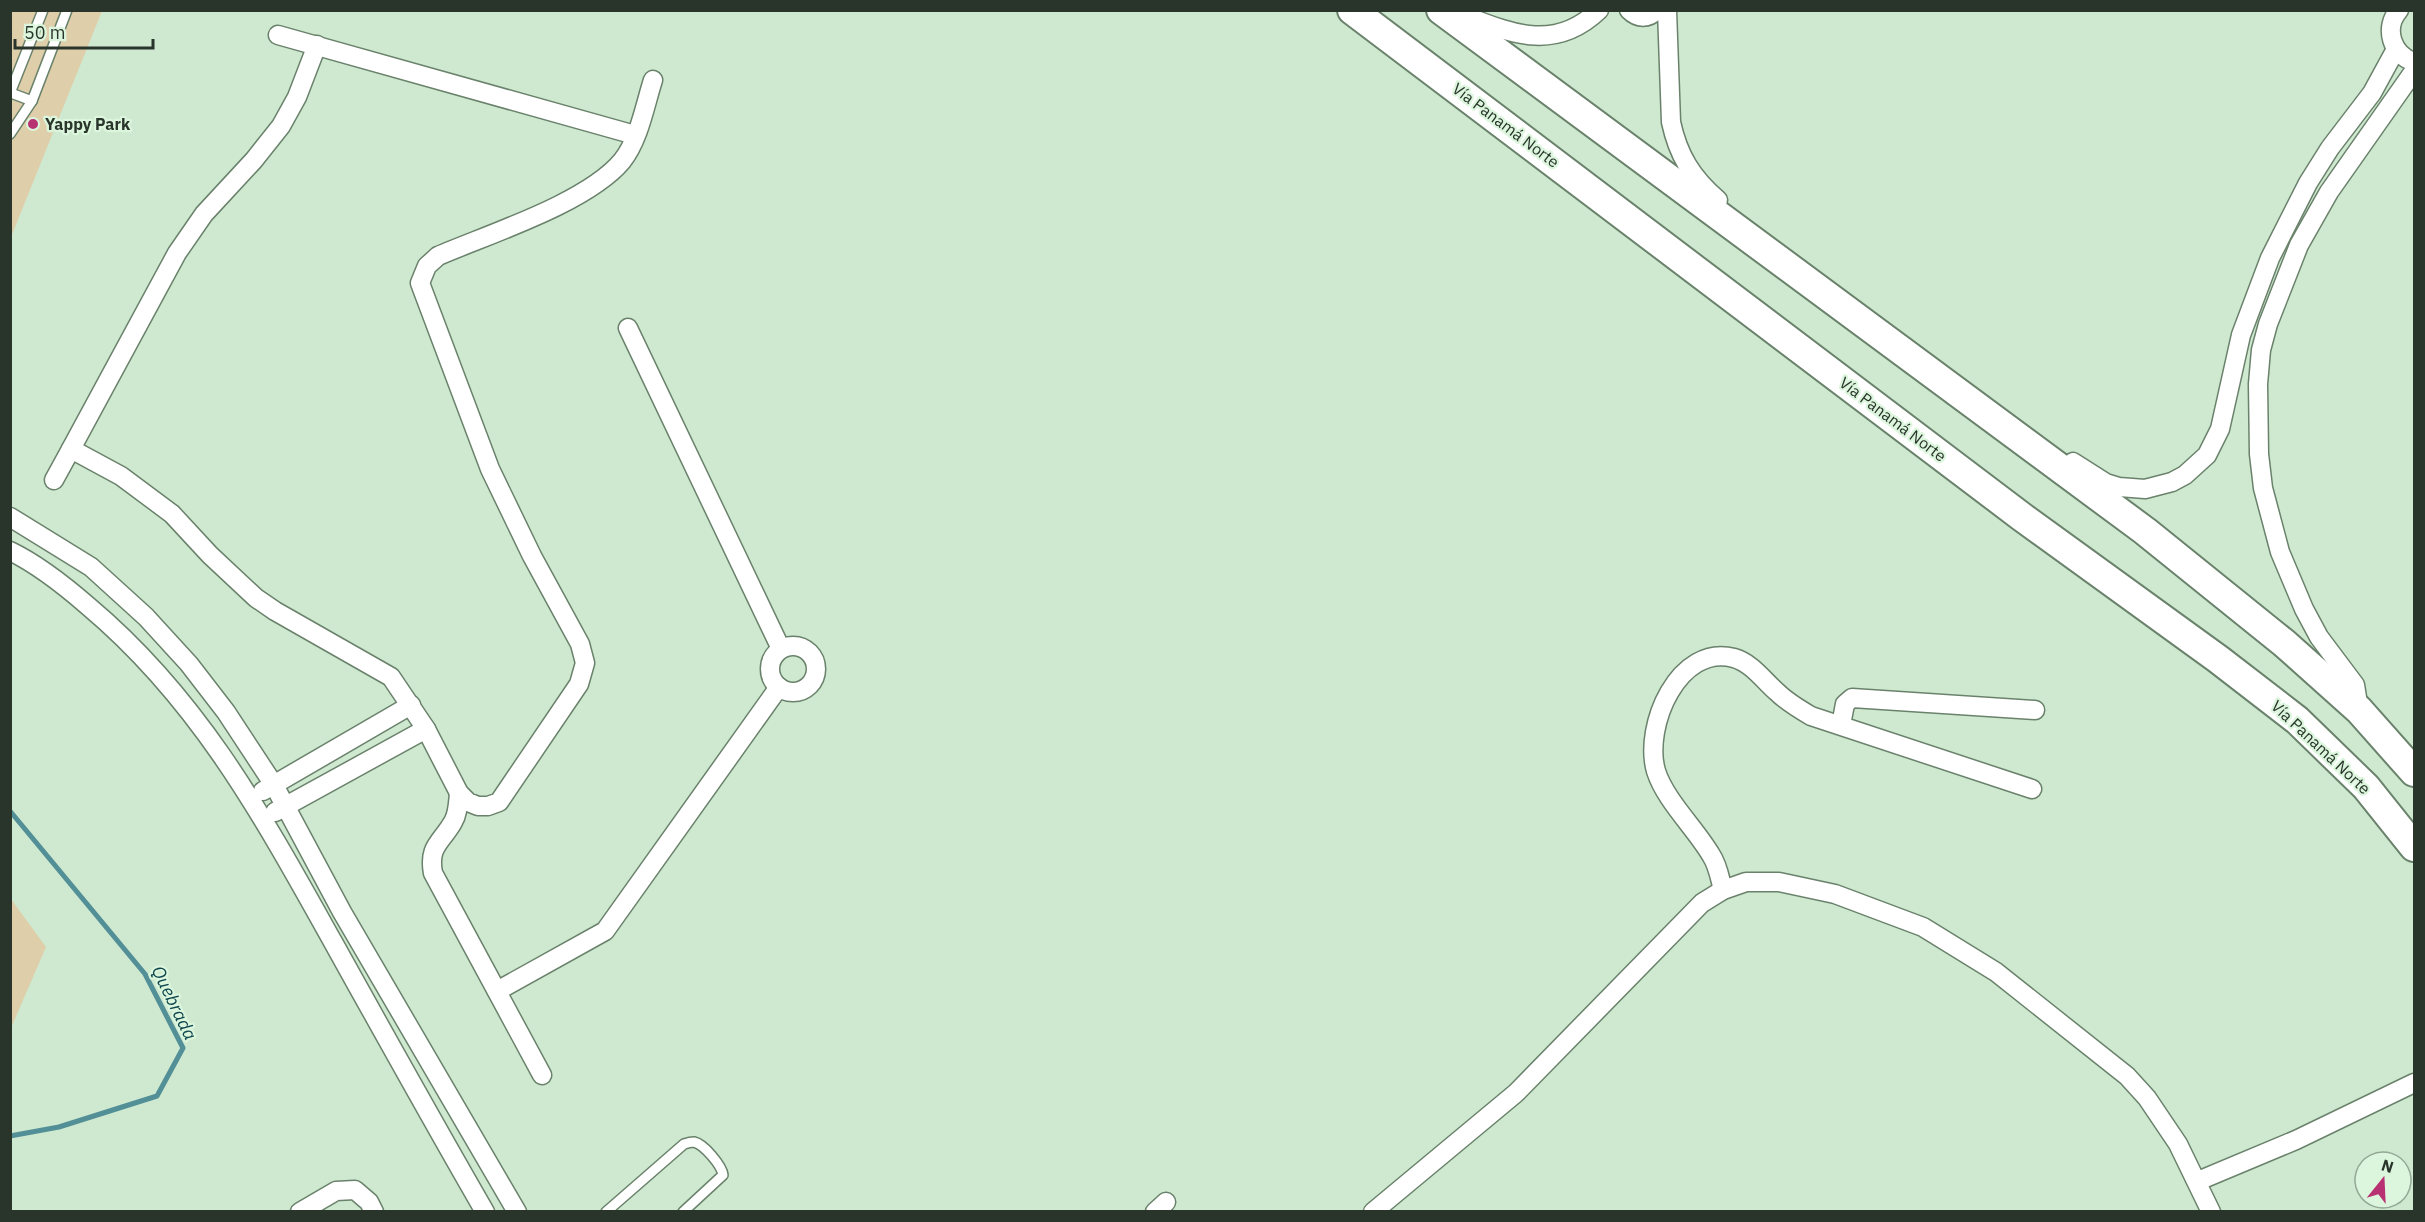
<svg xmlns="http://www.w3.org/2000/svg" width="2425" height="1222" font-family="'IBM Plex Sans',sans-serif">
<rect width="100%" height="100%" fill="#cee9d0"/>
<!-- green -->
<g fill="#dfceaa">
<path d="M11,11H102L11,237Z"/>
<path d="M11,899L46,947L11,1028Z"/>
</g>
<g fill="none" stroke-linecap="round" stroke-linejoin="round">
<!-- stream -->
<path stroke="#538f97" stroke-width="5" d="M10,811L145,974L183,1048L157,1096L59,1127L10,1136"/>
<defs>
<g id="service">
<path d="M10,93L43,10"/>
<path d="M11,93L32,101"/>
<path d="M10,134L32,101L67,10"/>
<path d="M606,1212L684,1144C687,1143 691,1142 694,1142C704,1144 722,1166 723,1175L683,1212"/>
</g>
<g id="minor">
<path d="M1629,10C1638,19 1648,19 1657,10"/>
<path d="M1667,10L1671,122C1678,155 1692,178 1718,200"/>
<path d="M2399,10C2383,28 2392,55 2414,62"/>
<path d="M1458,13C1508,32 1553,54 1599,10"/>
<path d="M278,35L635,135"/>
<path d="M317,45L297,97L281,126L254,160L204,214L177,253L71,449L121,476L172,514L210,555L256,598L275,611L391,677L426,729L459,793L468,802L478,806H488L499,802L579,684L585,663L580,644L532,556L490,469L420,283L427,266L438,256C489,234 587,203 622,161C639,140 645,105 653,80"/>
<path d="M628,328L781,649"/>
<path d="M2073,462L2106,483L2119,487L2145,489L2172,482L2185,475L2207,455L2220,429L2241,335L2270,258L2308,183L2330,148L2372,93L2396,49"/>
<path d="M54,480L71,449"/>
<path d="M10,517L91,567L146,617L189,664L226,712L274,785L342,912L517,1212"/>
<path d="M10,551C39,565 65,586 88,606C200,700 263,817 333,942C383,1032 433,1122 485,1212"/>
<circle cx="793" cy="669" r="23"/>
<path d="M2359,710L2355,685L2319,637L2304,609L2280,552L2263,488L2259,454L2258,384L2261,350L2268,324L2299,245L2329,192L2414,71"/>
<path d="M1841,725L1845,704L1852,698L2035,710"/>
<path d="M263,791L411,705"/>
<path d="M459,793C458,803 458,814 453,822C441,843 428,846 433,873L542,1075"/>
<path d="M275,812L426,729"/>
<path d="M1723,890C1720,879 1718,865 1711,855C1696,829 1665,800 1656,771C1643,726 1679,643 1734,658C1752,663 1764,681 1777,692C1787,702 1799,709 1811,716L2032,789"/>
<path d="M497,991L605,931L779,687"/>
<path d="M2198,1181L2296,1140L2414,1083"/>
<path d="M300,1212L336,1191L355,1190L369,1202L374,1212"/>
<path d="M1155,1212L1166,1202"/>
<path d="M1373,1212L1516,1093L1702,903L1723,890L1746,882H1779L1835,894L1923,927L1996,972L2127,1076L2147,1098L2178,1144L2211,1212"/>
</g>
<g id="primary">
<path d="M1352,10L2022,517L2218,659L2297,720L2366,787L2414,847"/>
<path d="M1441,10L2145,531L2284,643L2359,710L2414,772"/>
</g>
</defs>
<!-- service casing -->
<use href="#service" stroke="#6a826b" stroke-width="12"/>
<!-- minor casing -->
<use href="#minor" stroke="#6a826b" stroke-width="21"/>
<!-- primary casing -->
<use href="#primary" stroke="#6a826b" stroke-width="32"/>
<!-- service -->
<use href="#service" stroke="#fff" stroke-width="9"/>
<!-- minor -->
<use href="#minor" stroke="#fff" stroke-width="18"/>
<!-- primary -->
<use href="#primary" stroke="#fff" stroke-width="28"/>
</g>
<!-- markers -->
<circle fill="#b83173" stroke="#dcf6dd" stroke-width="2" cx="33" cy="124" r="6"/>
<g text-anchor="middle" stroke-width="4.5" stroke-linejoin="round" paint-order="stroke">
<!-- poi labels -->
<g font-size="16" font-weight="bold" fill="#29342a" stroke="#dcf6dd" text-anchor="start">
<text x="45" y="130">Yappy Park</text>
</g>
<!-- street labels -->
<g font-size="16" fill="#29342a" stroke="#dcf6dd">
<text transform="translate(1506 125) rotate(37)" y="6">Vía Panamá Norte</text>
<text transform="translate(1893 419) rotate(37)" y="6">Vía Panamá Norte</text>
<text transform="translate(2321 747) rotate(43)" y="6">Vía Panamá Norte</text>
</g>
<!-- water labels -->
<g font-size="18" font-style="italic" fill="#0e464d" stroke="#dcf6dd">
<text transform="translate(174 1003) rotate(64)" y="6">Quebrada</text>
</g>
</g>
<!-- border -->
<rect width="2425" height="1222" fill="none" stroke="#29342a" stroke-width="24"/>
<!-- north arrow -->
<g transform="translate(2383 1180) rotate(18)"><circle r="28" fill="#dcf6dd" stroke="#94a895" stroke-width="1.5"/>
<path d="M0-4.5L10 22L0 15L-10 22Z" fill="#b83173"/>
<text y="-9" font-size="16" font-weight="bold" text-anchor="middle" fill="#29342a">N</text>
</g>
<!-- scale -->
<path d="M15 39v9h138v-9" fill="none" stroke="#29342a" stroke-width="3"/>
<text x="24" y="39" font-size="18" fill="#29342a" stroke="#dcf6dd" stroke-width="4.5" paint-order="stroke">50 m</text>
</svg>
